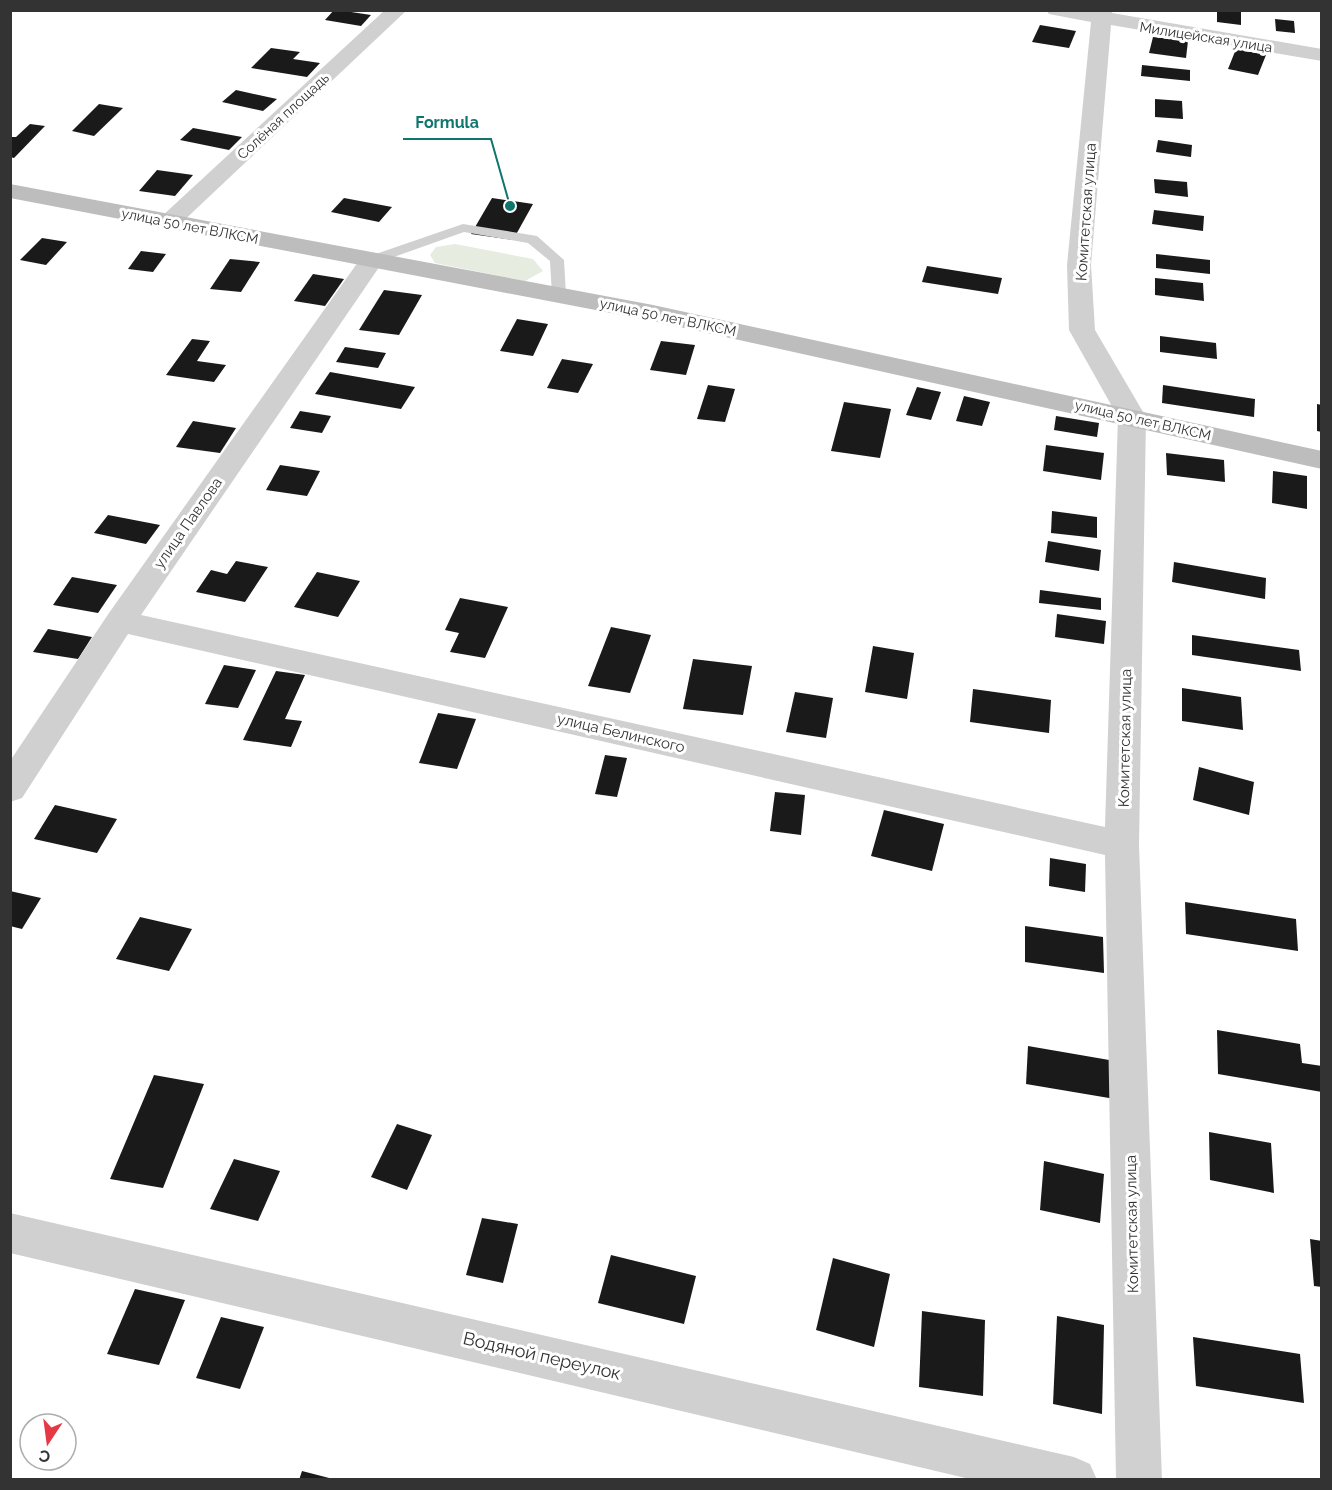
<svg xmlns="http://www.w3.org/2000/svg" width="1332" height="1490" font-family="Raleway,sans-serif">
<rect width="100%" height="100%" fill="#fff"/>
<!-- green -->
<path fill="#e6ecdf" d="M455,244L533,259L543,271L525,281L435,263L430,255L436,247Z"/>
<!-- building -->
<g fill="#1a1a1a">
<path d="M334,10H338L371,15L361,26L325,20Z"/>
<path d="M1217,10H1241V25L1217,22Z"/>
<path d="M1275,19L1294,21L1295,33L1276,31Z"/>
<path d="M1040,25L1076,31L1069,48L1032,42Z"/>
<path d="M1153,37L1188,41L1186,58L1149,53Z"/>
<path d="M271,48L300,52L293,59L320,63L307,77L251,68Z"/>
<path d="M1236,49L1266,55L1258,75L1228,69Z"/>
<path d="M1142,65L1190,70V81L1141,76Z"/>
<path d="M236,90L277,99L263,111L222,102Z"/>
<path d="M1155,99L1182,101L1183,119L1155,117Z"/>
<path d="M99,104L123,108L94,136L72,131Z"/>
<path d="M30,124L45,126L14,158L10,157V137H16Z"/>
<path d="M193,128L242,137L229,150L180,140Z"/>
<path d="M1158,140L1192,145L1191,157L1156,152Z"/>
<path d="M157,170L193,175L175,196L139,191Z"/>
<path d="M1154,179L1187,182L1188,197L1155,193Z"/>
<path d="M344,198L392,207L379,222L331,212Z"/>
<path d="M492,198L533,204L513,240L471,234Z"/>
<path d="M1154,210L1204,216L1203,231L1152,224Z"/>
<path d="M42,238L67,242L46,265L20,260Z"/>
<path d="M141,251L166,254L153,272L128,269Z"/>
<path d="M1156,254L1210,260V274L1156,268Z"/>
<path d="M230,259L260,262L241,292L210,289Z"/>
<path d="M927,266L1002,278L998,294L922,282Z"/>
<path d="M313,274L344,279L325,306L294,301Z"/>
<path d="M1155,278L1203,283L1204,301L1155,295Z"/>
<path d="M384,290L422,295L399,335L359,330Z"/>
<path d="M517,319L548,324L533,356L500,351Z"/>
<path d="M1160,336L1216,343L1217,359L1160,352Z"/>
<path d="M192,339L210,341L197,361L226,365L214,382L166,375Z"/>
<path d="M661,341L695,345L686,375L650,370Z"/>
<path d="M345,347L386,353L378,368L336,362Z"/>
<path d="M562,359L593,364L578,393L547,388Z"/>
<path d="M330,372L415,387L401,409L315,394Z"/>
<path d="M708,385L735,389L725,422L697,419Z"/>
<path d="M1163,385L1255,399L1254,417L1162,403Z"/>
<path d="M917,387L941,392L931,420L906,415Z"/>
<path d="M964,396L990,402L982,426L956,421Z"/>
<path d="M844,402L891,409L880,458L831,451Z"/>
<path d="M1317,404L1322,405V432L1317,431Z"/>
<path d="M300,411L331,416L322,433L290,428Z"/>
<path d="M1056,416L1099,423L1097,437L1054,430Z"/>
<path d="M193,421L236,428L220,453L176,447Z"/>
<path d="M1046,445L1104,453L1101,480L1043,471Z"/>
<path d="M1166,453L1224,460L1225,482L1167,475Z"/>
<path d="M280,465L320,471L307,496L266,490Z"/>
<path d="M1273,471L1307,476V509L1272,503Z"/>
<path d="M1052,511L1097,517V538L1051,533Z"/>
<path d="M108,515L160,525L146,544L94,533Z"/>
<path d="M1048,541L1101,550L1099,571L1045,562Z"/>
<path d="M236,561L268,567L245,602L196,592L211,570L227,574Z"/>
<path d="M1174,562L1266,578L1265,599L1172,582Z"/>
<path d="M317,572L360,581L338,617L294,607Z"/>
<path d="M72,577L117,585L98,613L53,605Z"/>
<path d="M1040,590L1101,598V610L1039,603Z"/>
<path d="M460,598L508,607L485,658L450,652L459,633L445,630Z"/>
<path d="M1057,614L1106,621L1104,644L1055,637Z"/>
<path d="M611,627L651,635L630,693L588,686Z"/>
<path d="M48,629L92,637L78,659L33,652Z"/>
<path d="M1192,635L1299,650L1301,671L1192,655Z"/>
<path d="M873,646L914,653L907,699L865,692Z"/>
<path d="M693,659L752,666L743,715L683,709Z"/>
<path d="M224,665L256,670L238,708L205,704Z"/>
<path d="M276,671L305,675L285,719L302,721L291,747L243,740Z"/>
<path d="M1182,688L1241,697L1243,730L1182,721Z"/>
<path d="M973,689L1051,700L1049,733L970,722Z"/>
<path d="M795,692L833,698L826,738L786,732Z"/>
<path d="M438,713L476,719L457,769L419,763Z"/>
<path d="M605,755L627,758L617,797L595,794Z"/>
<path d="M1199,767L1254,782L1249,815L1193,800Z"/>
<path d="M775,792L805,795L801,835L770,831Z"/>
<path d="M55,805L117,819L97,853L34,839Z"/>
<path d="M884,810L944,824L932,871L871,856Z"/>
<path d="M1050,858L1086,864L1085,892L1049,886Z"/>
<path d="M10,891L41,898L22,929L10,926Z"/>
<path d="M1185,902L1296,919L1298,951L1186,934Z"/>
<path d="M140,917L192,929L169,971L116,959Z"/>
<path d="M1025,926L1103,937L1104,973L1025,962Z"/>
<path d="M1217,1030L1300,1044L1302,1063L1322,1066V1092L1218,1074Z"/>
<path d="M1028,1046L1115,1061V1099L1026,1084Z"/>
<path d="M154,1075L204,1084L163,1188L110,1179Z"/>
<path d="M397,1124L432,1135L407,1190L371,1177Z"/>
<path d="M1209,1132L1271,1143L1274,1193L1210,1180Z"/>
<path d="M234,1159L280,1171L258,1221L210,1209Z"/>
<path d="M1044,1161L1104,1174L1100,1223L1040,1210Z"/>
<path d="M482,1218L518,1224L503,1283L466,1275Z"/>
<path d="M1310,1239L1322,1241V1287L1314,1286Z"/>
<path d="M611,1255L696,1276L684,1324L598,1303Z"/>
<path d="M833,1258L890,1274L874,1347L816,1330Z"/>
<path d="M135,1289L185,1300L159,1365L107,1354Z"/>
<path d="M922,1311L985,1320L983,1396L919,1387Z"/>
<path d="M1057,1316L1104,1325L1102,1414L1053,1404Z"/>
<path d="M221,1317L264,1327L240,1389L196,1378Z"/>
<path d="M1193,1337L1300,1354L1304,1403L1196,1386Z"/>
<path d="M302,1471L333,1479V1480H299Z"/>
</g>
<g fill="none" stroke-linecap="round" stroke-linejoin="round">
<!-- lane -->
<path fill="#d0d0d0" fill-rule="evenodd" d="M463,224L537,236L564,260L566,295L564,298L559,299L552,295L550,261L528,243L464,232L377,263H367L365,260L367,257Z"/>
<!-- street -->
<g fill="#d0d0d0" fill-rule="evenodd">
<path d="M385,10H407L177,227L169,229L161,227L157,222L161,217Z"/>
<path d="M1046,10H1112V13L1322,49V61L1111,25L1091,265L1095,330L1146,417L1139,845L1162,1480H1116L1105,855L128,634L22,798L10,802V761L109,613L363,255L372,253L381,255L384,260L141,615L1105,827L1118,417L1069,330L1067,265L1091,22L1049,14Z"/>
<path d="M10,1213L1074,1457L1090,1464L1097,1480H974L10,1253Z"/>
</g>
<!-- secondary -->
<path fill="#bdbdbd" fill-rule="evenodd" d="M10,184L653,305L1322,451V469L653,321L10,198Z"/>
</g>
<g text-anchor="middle" stroke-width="6" stroke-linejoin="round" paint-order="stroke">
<!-- far-street labels -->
<g font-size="14" fill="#333" stroke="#fff">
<text transform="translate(1206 37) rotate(9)" y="5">Милицейская улица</text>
<text transform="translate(283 116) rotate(-43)" y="5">Солёная площадь</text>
<text transform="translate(190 226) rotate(11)" y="5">улица 50 лет ВЛКСМ</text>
<text transform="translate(668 317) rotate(12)" y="5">улица 50 лет ВЛКСМ</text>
<text transform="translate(1143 420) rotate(13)" y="5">улица 50 лет ВЛКСМ</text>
</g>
<!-- street labels -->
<g font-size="15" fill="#333" stroke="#fff">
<text transform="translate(1086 212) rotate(-86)" y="5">Комитетская улица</text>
<text transform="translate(188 523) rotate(-55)" y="5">улица Павлова</text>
<text transform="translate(621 733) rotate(13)" y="5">улица Белинского</text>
<text transform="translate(1125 738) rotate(-89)" y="5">Комитетская улица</text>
<text transform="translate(1132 1224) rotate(-91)" y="5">Комитетская улица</text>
</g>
<!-- near-street labels -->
<g font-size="18" fill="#333" stroke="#fff">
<text transform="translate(542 1356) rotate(13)" y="6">Водяной переулок</text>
</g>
</g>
<!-- callouts -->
<path fill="none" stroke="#0f766e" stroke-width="2" d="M510 206L491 139H403"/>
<circle fill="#0f766e" stroke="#fff" stroke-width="2" cx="510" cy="206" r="6"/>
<g font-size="16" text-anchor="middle" font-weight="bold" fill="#0f766e" stroke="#fff" stroke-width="6" stroke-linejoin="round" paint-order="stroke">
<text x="447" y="128">Formula</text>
</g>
<!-- border -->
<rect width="1332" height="1490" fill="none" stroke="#333333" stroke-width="24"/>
<!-- north arrow -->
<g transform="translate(48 1442) rotate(193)"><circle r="28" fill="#ffffff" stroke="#adadad" stroke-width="1.5"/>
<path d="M0-4.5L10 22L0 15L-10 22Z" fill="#e63946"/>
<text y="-9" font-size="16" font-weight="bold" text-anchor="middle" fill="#333333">С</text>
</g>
</svg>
